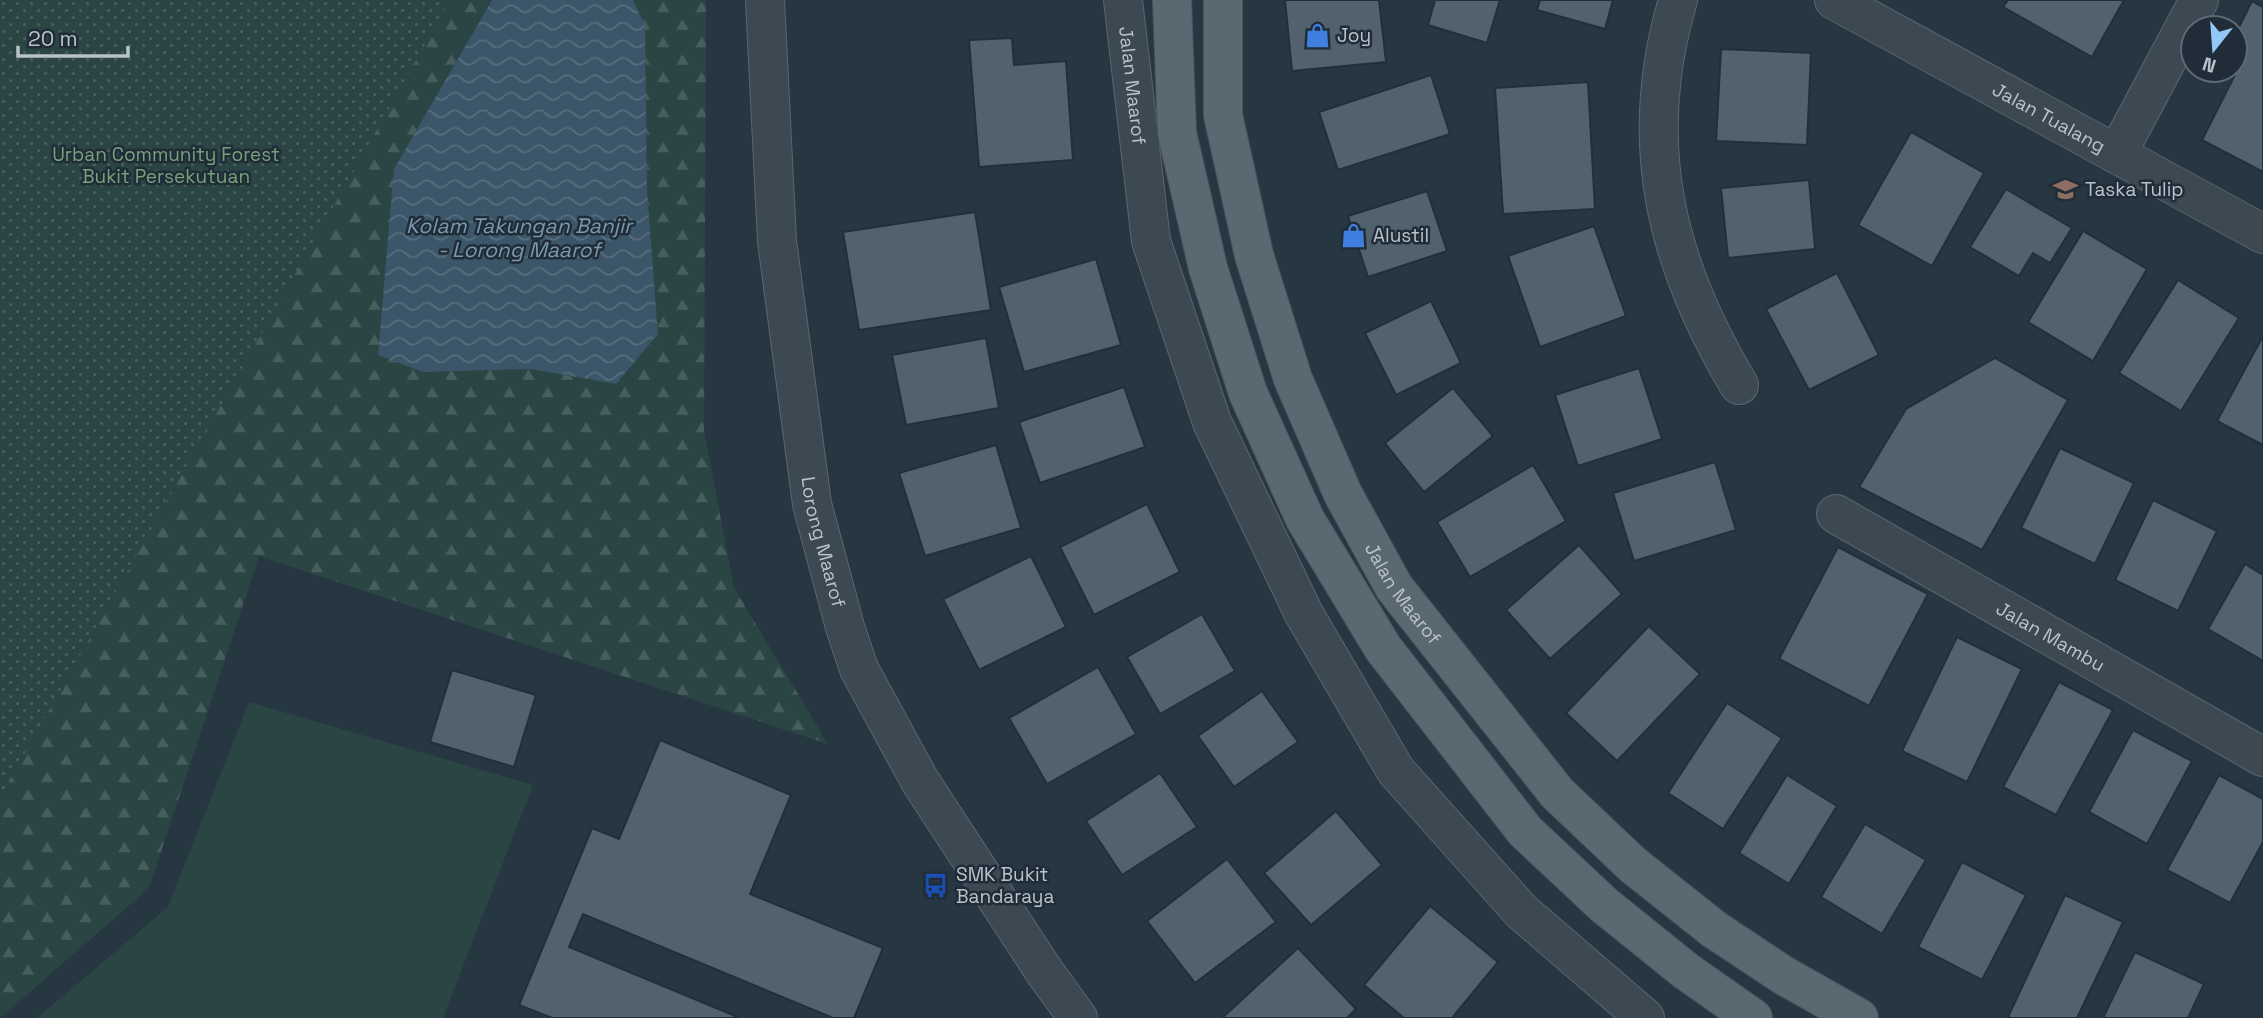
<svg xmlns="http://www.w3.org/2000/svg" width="2263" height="1018" font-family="'Space Grotesk',sans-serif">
<defs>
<pattern id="forest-firs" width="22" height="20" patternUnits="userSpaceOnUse" patternTransform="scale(1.75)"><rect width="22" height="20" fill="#2b4544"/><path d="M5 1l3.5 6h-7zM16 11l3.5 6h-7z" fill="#485e5e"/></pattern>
<pattern id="park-dots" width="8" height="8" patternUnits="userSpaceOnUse" patternTransform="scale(1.75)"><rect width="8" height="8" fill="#2b4544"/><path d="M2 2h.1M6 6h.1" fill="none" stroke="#485e5e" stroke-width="1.8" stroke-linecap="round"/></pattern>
<pattern id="water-waves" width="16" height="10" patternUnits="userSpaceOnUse" patternTransform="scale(1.75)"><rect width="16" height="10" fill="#3c5669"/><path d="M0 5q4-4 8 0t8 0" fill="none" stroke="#566d7d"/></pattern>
</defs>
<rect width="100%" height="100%" fill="#273742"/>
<!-- grass -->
<path fill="#2b4544" d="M249,702L533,785L443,1018H37L168,907Z"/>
<!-- forest -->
<path fill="url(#forest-firs)" d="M0,0H492L394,169L423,372L531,369L616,384L658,334L647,191L645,26L633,0H706L704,431L734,588L828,744L259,556L149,888L0,1018Z"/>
<!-- park -->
<path fill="url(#park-dots)" d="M0,0H450L0,797Z"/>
<!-- water -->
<path fill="url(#water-waves)" d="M492,0H633L645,26L647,191L658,334L616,384L531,369L423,372L378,355L394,169Z"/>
<!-- building -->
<g fill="#51616d" stroke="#222f3a" stroke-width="2">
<path d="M1285,0H1379L1386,62L1292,71Z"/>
<path d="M1435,0H1500L1487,43L1428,25Z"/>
<path d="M1540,0H1613L1605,29L1537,10Z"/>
<path d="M2008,0H2124L2092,57L2003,7Z"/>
<path d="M2252,1L2263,7V172L2202,140L2243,59L2235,55V35Z"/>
<path d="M1012,38L1014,65L1066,61L1073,160L979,167L969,40Z"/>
<path d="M1721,49L1811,53L1807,145L1716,141Z"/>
<path d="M1431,75L1450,134L1338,170L1319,112Z"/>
<path d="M1588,82L1595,209L1503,214L1495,88Z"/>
<path d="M1911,132L1984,173L1932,266L1858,225Z"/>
<path d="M1809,180L1815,249L1728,258L1721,188Z"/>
<path d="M2006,189L2072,228L2050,263L2033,253L2019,276L1970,247Z"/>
<path d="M1427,191L1447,251L1368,277L1348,216Z"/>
<path d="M975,212L991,310L859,330L843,232Z"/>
<path d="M1594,226L1626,316L1540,347L1508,256Z"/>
<path d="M2083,231L2147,269L2093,361L2028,322Z"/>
<path d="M1096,259L1121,345L1024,372L999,287Z"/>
<path d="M1837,273L1879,355L1809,390L1766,309Z"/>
<path d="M2178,280L2239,318L2181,411L2119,373Z"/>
<path d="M1431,301L1461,363L1396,395L1365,333Z"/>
<path d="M2263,336V445L2217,421Z"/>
<path d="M986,338L999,408L906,425L892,355Z"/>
<path d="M1995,358L2068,400L1982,550L1859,487L1906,409Z"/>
<path d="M1639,368L1662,439L1578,466L1555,395Z"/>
<path d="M1124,387L1145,447L1040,483L1019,422Z"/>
<path d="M1453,388L1493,436L1424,492L1385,443Z"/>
<path d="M996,445L1021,528L925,556L899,473Z"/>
<path d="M2060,448L2134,483L2095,564L2021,528Z"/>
<path d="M1715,462L1736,530L1634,561L1613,493Z"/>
<path d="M1533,465L1566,521L1470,577L1437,522Z"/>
<path d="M2153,500L2217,531L2178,611L2115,580Z"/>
<path d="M1147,504L1180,572L1094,615L1060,547Z"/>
<path d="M1579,545L1622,594L1550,659L1506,610Z"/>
<path d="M1838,547L1928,594L1869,706L1779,659Z"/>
<path d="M1031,556L1066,627L979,670L943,599Z"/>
<path d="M2245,564L2263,575V661L2208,629Z"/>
<path d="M1202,614L1235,671L1160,714L1127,657Z"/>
<path d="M1649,626L1700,674L1617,761L1566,713Z"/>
<path d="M1957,637L2022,669L1967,782L1902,751Z"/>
<path d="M1098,667L1136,734L1047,784L1009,718Z"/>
<path d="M452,670L536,695L514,767L430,742Z"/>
<path d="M2059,682L2113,710L2056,815L2003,787Z"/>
<path d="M1262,691L1298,742L1234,787L1198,736Z"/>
<path d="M1727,703L1782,738L1723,829L1668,793Z"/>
<path d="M2133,730L2192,761L2147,844L2089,812Z"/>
<path d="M660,740L791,795L750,894L883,948L854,1018H833L583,914L569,947L740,1018H552L519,1005L592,828L619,839Z"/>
<path d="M1160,773L1197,827L1122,875L1086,821Z"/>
<path d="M1787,775L1837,806L1789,884L1739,853Z"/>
<path d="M2219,775L2263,799V842L2230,903L2167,870Z"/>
<path d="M1336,811L1382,865L1311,925L1264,873Z"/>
<path d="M1865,824L1926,860L1882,934L1821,897Z"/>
<path d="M1227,859L1276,922L1195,983L1147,921Z"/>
<path d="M1962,862L2026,895L1982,980L1918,947Z"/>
<path d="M2065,895L2123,922L2077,1018H2011L2008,1017Z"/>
<path d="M1430,906L1498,962L1452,1018H1404L1364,985Z"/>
<path d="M1298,948L1356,1009L1347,1018H1222Z"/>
<path d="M2135,952L2204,984L2188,1018H2103Z"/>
</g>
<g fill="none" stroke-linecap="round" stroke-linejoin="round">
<defs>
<g id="minor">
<path id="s1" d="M765,0L777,241L812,504L845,627L859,669L920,781L1044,971L1078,1018"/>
<path id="s2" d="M1123,0L1151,241L1212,422L1304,614L1396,771L1521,911L1645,1018"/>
<path d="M1678,0C1636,142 1665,261 1739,385"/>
<path id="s3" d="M1834,0L2263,234"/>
<path d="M2117,154L2199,0"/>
<path id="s4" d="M1836,514L2263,757"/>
</g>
<g id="major">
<path d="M1172,0L1177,133L1208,268L1248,393L1305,519L1383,648L1525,831L1604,905L1686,971L1753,1018"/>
<path id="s5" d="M1223,0V115L1254,255L1293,379L1343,494L1394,587L1557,793L1633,865L1715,930L1783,975L1859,1018"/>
</g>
</defs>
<!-- minor casing -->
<use href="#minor" stroke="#5a6670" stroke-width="40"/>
<!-- major casing -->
<use href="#major" stroke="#48545f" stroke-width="40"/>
<!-- minor -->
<use href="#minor" stroke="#3c4852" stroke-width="38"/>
<!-- major -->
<use href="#major" stroke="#5a6872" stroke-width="38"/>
</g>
<!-- icons -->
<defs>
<symbol id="shop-bare" viewBox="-9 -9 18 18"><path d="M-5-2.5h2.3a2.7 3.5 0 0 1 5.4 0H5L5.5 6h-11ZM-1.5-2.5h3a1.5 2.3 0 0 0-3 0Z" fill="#3f7fe0" stroke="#202d38" stroke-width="2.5" paint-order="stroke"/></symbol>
<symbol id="school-bare" viewBox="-9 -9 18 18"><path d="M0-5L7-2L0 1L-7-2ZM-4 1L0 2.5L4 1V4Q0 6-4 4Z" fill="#8d6e63" stroke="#202d38" stroke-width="2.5" paint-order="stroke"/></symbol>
<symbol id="bus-bare" viewBox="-9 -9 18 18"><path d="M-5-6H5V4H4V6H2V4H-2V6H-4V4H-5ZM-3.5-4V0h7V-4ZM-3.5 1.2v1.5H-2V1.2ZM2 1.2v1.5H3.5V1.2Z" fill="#1a4fb4" stroke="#202d38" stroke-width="2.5" paint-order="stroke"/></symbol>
</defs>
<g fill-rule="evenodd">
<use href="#shop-bare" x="1300" y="18" width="35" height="35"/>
<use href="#school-bare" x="2048" y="172" width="35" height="35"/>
<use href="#shop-bare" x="1336" y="218" width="35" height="35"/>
<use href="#bus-bare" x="918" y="868" width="35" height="35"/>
</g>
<g text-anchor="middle" stroke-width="5" stroke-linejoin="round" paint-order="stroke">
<!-- poi labels -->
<g font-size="19" fill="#b9c3cc" stroke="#202d38" text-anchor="start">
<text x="1337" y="42">Joy</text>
<text x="2085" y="196">Taska Tulip</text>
<text x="1373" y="242">Alustil</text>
<text x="956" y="881">SMK Bukit<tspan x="956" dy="22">Bandaraya</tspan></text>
</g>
<!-- street labels -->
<g font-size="19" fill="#b9c3cc" stroke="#202d38">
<text dy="7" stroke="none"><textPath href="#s2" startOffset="86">Jalan Maarof</textPath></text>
<text dy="7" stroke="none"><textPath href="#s3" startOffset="245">Jalan Tualang</textPath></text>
<text dy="7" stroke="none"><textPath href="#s1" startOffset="546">Lorong Maarof</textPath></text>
<text dy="7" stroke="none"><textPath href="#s5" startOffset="630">Jalan Maarof</textPath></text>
<text dy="7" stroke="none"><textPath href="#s4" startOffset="247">Jalan Mambu</textPath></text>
</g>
<!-- park labels -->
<g font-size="19" fill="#78a17b" stroke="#202d38">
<text x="166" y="161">Urban Community Forest<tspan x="166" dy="22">Bukit Persekutuan</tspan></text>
</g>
<!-- water labels -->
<g font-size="21" font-style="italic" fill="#7a98ae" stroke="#202d38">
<text x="519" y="233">Kolam Takungan Banjir<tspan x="519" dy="24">- Lorong Maarof</tspan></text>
</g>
</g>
<!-- north arrow -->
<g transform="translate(2214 49) rotate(197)"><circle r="33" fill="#202d38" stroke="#5d6973" stroke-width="2"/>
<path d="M0-5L12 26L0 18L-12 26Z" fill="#93c8f6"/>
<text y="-10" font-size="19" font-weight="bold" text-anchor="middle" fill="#b9c3cc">N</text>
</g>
<!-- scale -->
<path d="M18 46v10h110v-10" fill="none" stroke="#b9c3cc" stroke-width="3.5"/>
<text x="28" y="46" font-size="21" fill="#b9c3cc" stroke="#202d38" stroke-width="5" paint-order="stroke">20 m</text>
</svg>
